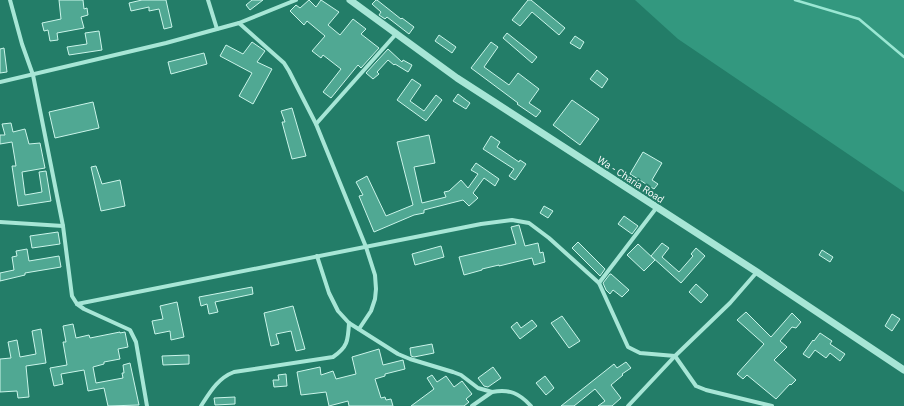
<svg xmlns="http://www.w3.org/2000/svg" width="904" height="406" font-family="'IBM Plex Sans',sans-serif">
<rect width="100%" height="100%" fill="#237d68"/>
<!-- green -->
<path fill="#33987f" d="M635,0H904V192L678,39Z"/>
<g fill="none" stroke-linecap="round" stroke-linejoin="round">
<!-- stream -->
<path stroke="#9ae7d3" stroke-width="2.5" d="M795,0L859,19L904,57"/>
</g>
<!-- building -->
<g fill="#50a893" stroke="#caf5ea">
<path d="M59,0H83L84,9L87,8L88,15L81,17L84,28L57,33L58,40L50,41L48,30L44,31L42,23L61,19Z"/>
<path d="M142,0H166L172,27L164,29L159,9L149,11V7L131,11L129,3Z"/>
<path d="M252,0H263L250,10L246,5Z"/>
<path d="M309,0L316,7L321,0L339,12L328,25L340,35L353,19L366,29L361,34L379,48L361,68L358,65L331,98L323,92L341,69L323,55L321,58L312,51L325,36L307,21L304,25L290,11L296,5L300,8Z"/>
<path d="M376,0H377L401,19L402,18L414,27L409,34L387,17L385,19L379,15L381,12L372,4Z"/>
<path d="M528,0H531L565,28L559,35L532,12L520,26L512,20Z"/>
<path d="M99,31L102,50L69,55L67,47L87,44L85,33Z"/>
<path d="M507,33L537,57L532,63L503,38Z"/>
<path d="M439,35L456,47L452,53L435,41Z"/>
<path d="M575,36L584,42L580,49L570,43Z"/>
<path d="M252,42L265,51L257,62L272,69L253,104L239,96L252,73L220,56L226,45L243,54Z"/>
<path d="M491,42L498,47L484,67L509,85L518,73L539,89L529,103L541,111L536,117L517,104L518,103L471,68Z"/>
<path d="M4,48L7,72L0,73V49Z"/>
<path d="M388,49L402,62L403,60L412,65L410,69L408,72L395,64L394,65L388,60L377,72L379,74L373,79L366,73Z"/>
<path d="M204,53L207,64L171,74L168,62Z"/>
<path d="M597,70L608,79L602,88L590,79Z"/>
<path d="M412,79L421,85L410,101L424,111L436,95L442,100L426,121L397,100Z"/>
<path d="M458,94L470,103L466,109L453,101Z"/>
<path d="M572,100L599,119L580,145L553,125Z"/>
<path d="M93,102L99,128L55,138L49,112Z"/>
<path d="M292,108L306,156L292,159L282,122H285L281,111Z"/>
<path d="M11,123L13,132L25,129L29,144L40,143L45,168L22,172L25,195L42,192L39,172L46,171L51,201L18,206L12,166H16L12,142L0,144V135H5L2,124Z"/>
<path d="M429,135L435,163L414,167L422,203L446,197L444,192L449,191L461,180L468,188L478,174L471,170L476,163L499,179L495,186L484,178L473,193L478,198L469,206L463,200L424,210V213L414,215L374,232L359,196L363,195L356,182L367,176L386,216L413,205L397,142Z"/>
<path d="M491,136L500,142L497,147L519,162L520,160L526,164L515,180L509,176L514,169L483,149Z"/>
<path d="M643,152L662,163L652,180L658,184L654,189L630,174Z"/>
<path d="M96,166L102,184L120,180L125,206L101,211L91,167Z"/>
<path d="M544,206L553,211L548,218L540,213Z"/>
<path d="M624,216L638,226L632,234L618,224Z"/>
<path d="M519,225L525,246L538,243L540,253L543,252L545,262L534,265L532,258L499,266V265L482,269V270L464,275L459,257L516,244L511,227Z"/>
<path d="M58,232L60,244L32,248L30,236Z"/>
<path d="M578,242L605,269L600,276L572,248Z"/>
<path d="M662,243L669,248L662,257L679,272L693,256L691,254L696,248L705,256L681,283L651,256Z"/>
<path d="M638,244L655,260L644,271L627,255Z"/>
<path d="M441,246L444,257L415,265L412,254Z"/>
<path d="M27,249L29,261L59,256L61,267L25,273V275L0,281V273L14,270L12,257L17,256L16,251Z"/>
<path d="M822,250L833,257L830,262L819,255Z"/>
<path d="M610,274H611L629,290L622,297L613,290L610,294L606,290L603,283Z"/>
<path d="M696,284L708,295L701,303L689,292Z"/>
<path d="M252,287L253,294L215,302L218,312L209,314L207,304L201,306L199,297Z"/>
<path d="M177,302L184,337L171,340L170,331L155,334L152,321L163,319L160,306Z"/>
<path d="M293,306L305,349L296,351L291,331L276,334L279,344L271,346L264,313Z"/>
<path d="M746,312L771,337L792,313L801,322L796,328L792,327L780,341L787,347L774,360L796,380L791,385L790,384L776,399L747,375L743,379L737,374L764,344L737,320Z"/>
<path d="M892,314L900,319L892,331L885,326Z"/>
<path d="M562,316L580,341L569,348L551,323Z"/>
<path d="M532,320L537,326L520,339L511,327L517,322L521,328Z"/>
<path d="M73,324L76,338L89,335L90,338L120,332V333L125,332L128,347L118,349L120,359L104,362V364L93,367L96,383L123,378L122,373H124L123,365L130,363L139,405L108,406L104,388L88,391L84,370L61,374L63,384L54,386L50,368L67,365L63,342H66L63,326Z"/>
<path d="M41,329L46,363L26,366L29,397L18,398L17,391L0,392V359L11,358L8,342L17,340L20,357L36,354L32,331Z"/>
<path d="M820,333L832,341L830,344L845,354L840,361L830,353L826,358L815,350L809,358L803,354L813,340L814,341Z"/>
<path d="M432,344L434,353L414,357L411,356L410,348Z"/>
<path d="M379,349L383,365L403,360L405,369L385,374V376L375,379L381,398L385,397L386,400L391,399L393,406H349L348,401L329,406L326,392L301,395L297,372L320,367L321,375L333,371L336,379L356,374L352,357Z"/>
<path d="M189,355V364L163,365L162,356Z"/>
<path d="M626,362L631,368L622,374L623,375L611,385L621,398L612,406H598L605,401L595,389L574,406H561L614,364L617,368Z"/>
<path d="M493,367L501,378L488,387L484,386L478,378Z"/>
<path d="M286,374L287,386L274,387L273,380H279L278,375Z"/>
<path d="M432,375L437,382L446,376L454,387L462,381L472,394L466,399L469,402L464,406H411L434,389L427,378Z"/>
<path d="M545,376L554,388L546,395L536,383Z"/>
<path d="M235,397V404L215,405L214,398Z"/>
</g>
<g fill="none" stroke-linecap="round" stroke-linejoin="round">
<!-- minor -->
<g stroke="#a7e6d6" stroke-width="4">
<path d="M10,0L22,44L33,75L63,226L72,296L77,304L84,309L130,330L136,342L147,406"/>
<path d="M208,0L217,29"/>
<path d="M239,23L284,63L289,71L316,124L366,247L375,275L376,289L375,299L371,311L359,329"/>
<path d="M0,82L166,43L239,23L296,0"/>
<path d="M316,124L396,34"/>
<path d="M0,222L63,226"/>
<path d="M317,256L329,293L338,311L349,323L398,354L410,359L453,372L461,375L478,388L492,392L472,406"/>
<path d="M599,283L657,207"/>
<path d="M77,304L481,224L512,220L529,223L549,238L599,283L628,347L640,353L675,356L696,386L706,390L772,406"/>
<path d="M492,392C510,389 519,393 531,406"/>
<path d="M201,406C210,392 218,378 234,372L333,357C348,347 348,340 349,323"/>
<path d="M628,406L675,356L730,303L757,272"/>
</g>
<!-- tertiary -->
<path stroke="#a7e6d6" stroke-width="7" d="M350,0L457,78L757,272L904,370"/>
</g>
<g text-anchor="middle" stroke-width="4" stroke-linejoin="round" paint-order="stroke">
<!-- street labels -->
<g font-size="10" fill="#fff" stroke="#237d68">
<text transform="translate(631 179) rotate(33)" y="4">Wa - Charia Road</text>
</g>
</g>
</svg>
